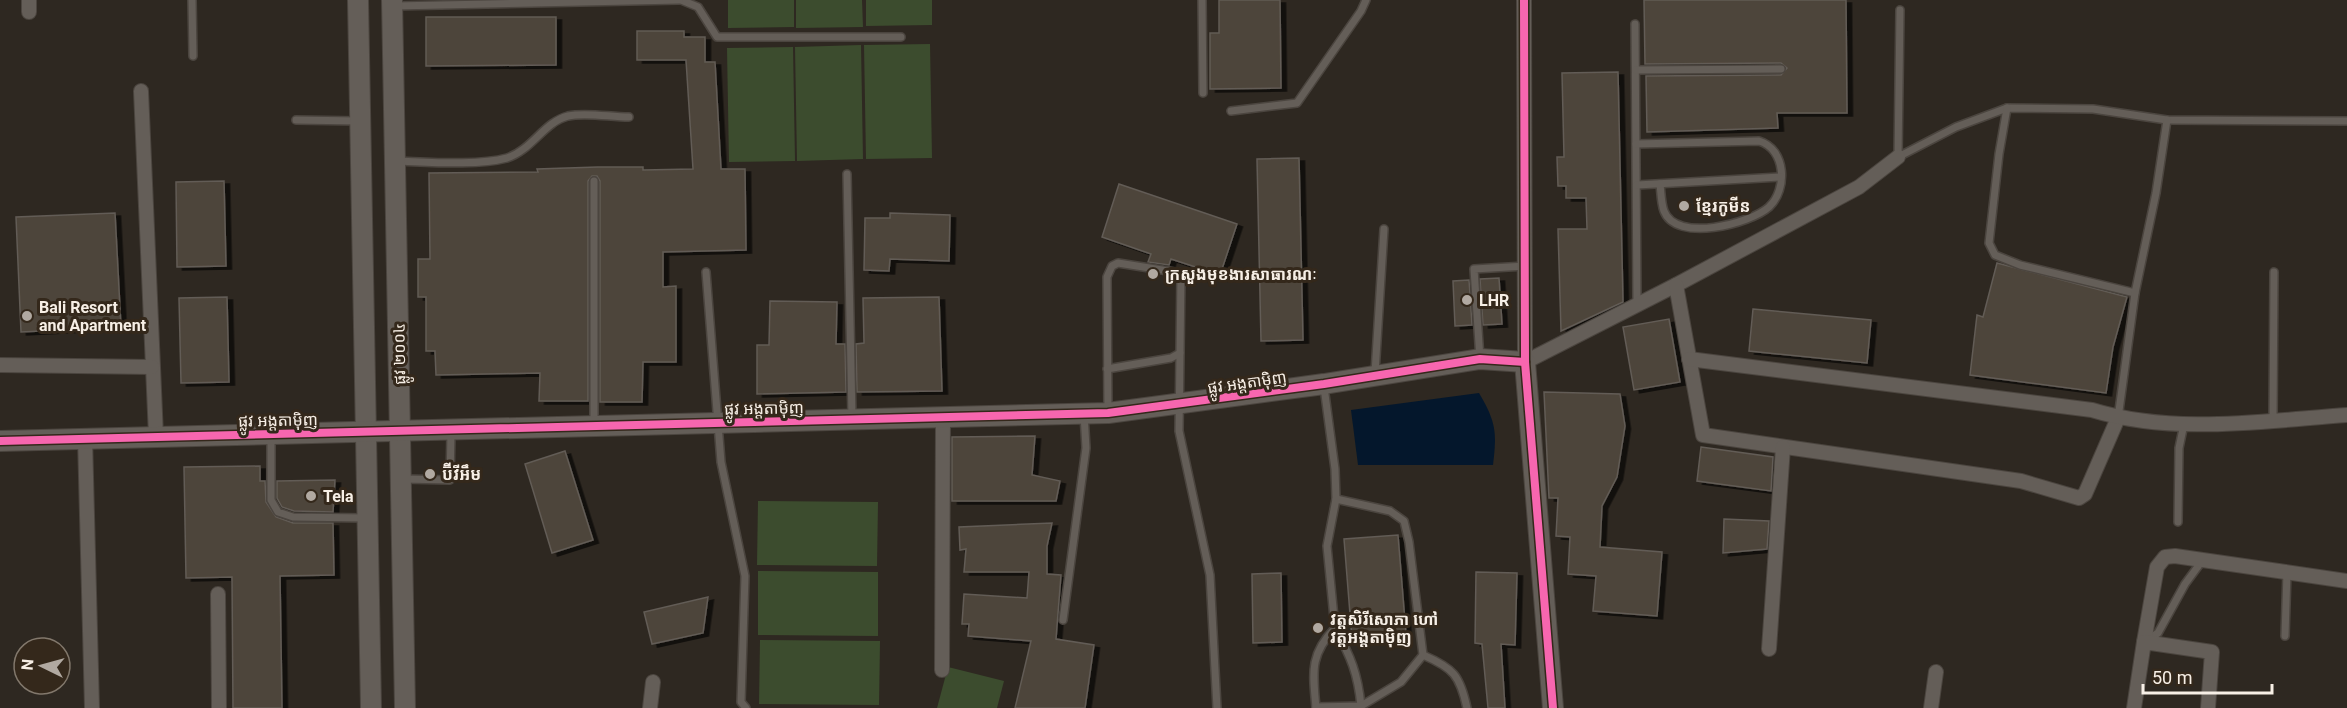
<svg xmlns="http://www.w3.org/2000/svg" width="2347" height="708" font-family="Roboto,'Noto Sans Khmer',sans-serif">
<defs>
<filter id="shadow"><feDropShadow dx="5.5" dy="3" stdDeviation="0" flood-color="#0009"/></filter>
</defs>
<rect width="100%" height="100%" fill="#2e2821"/>
<!-- green -->
<g fill="#3c4c2e">
<path d="M728,0H794V27L728,28Z"/>
<path d="M796,0H862L863,27L796,28Z"/>
<path d="M866,0H932V25L866,26Z"/>
<path d="M930,44L932,158L866,159L864,45Z"/>
<path d="M861,45L863,159L797,161L795,47Z"/>
<path d="M793,47L795,161L729,162L727,48Z"/>
<path d="M758,501L878,502L877,566L757,565Z"/>
<path d="M758,571L878,572V636L758,635Z"/>
<path d="M760,640L880,641L879,705L759,704Z"/>
<path d="M948,667L1004,681L997,708H937Z"/>
</g>
<!-- water -->
<path fill="#04172c" d="M1479,393C1496,422 1497,432 1493,465H1358L1351,410Z"/>
<!-- building -->
<g fill="#4e453a" stroke="#625c56" stroke-width="1.5" filter="url(#shadow)">
<path d="M1219,0H1280L1281,88L1210,89V33H1219Z"/>
<path d="M1644,0H1846L1847,113H1777L1778,128L1647,132L1646,76L1781,75L1787,68L1781,63L1645,64Z"/>
<path d="M426,17H556V65L426,66Z"/>
<path d="M637,31H684V37H705V62H715L721,169H745L746,250L663,252V287L676,286V362H643L642,402H600V181L597,176H592L588,181V401H539L540,373L436,375L435,351H426V297H418V259H430L429,173L538,172L537,169L598,167H643V170L693,169L686,60H637Z"/>
<path d="M1618,72L1623,302L1561,331L1558,229H1587L1586,198H1566V186H1558L1557,157H1564L1562,73Z"/>
<path d="M1299,158L1303,340L1261,341L1257,159Z"/>
<path d="M224,181L226,266L177,267L176,182Z"/>
<path d="M1119,184L1237,224L1220,275L1171,259L1169,265L1148,262L1151,254L1102,237Z"/>
<path d="M115,213L121,327L21,332L16,217Z"/>
<path d="M890,213L950,215L949,261L890,259L889,271L864,270L865,218H890Z"/>
<path d="M1997,263L2127,297L2113,347L2106,393L1970,375L1977,315L1983,317Z"/>
<path d="M1499,278L1502,324L1483,325L1480,279Z"/>
<path d="M1469,280L1472,325L1455,326L1453,281Z"/>
<path d="M227,297L229,382L181,383L179,298Z"/>
<path d="M939,297L942,391L857,392L856,344L864,343L863,298Z"/>
<path d="M770,301L837,302L836,344H845L846,392L757,394V345H769Z"/>
<path d="M1753,309L1871,320L1867,363L1749,351Z"/>
<path d="M1669,319L1680,382L1634,390L1623,327Z"/>
<path d="M1544,392L1620,394L1625,426L1617,477L1602,506L1600,547L1662,552L1657,616L1593,611L1596,576L1568,574L1570,537L1556,536L1558,498H1549Z"/>
<path d="M1035,436L1032,475L1060,481L1056,501H952V437Z"/>
<path d="M1701,447L1773,457L1771,491L1697,481Z"/>
<path d="M565,451L593,540L552,553L525,464Z"/>
<path d="M260,466V481H265L266,502L276,517L293,523H333L334,575L280,576L282,708H233L232,577L186,578L184,467Z"/>
<path d="M335,480L333,512L294,511L282,507L277,498V481Z"/>
<path d="M1724,519L1769,521L1767,549L1723,553Z"/>
<path d="M1052,523L1047,546V574L1061,575L1056,639L1094,645L1085,708H1015L1031,641L968,636L969,624H962L964,594L1027,598L1029,572H964L966,549L960,550L959,527Z"/>
<path d="M1398,535L1406,634L1352,639L1344,539Z"/>
<path d="M1476,572L1517,573L1515,645L1501,644L1505,708H1488L1482,644L1475,643Z"/>
<path d="M1281,573L1282,642L1253,643L1252,574Z"/>
<path d="M708,597L703,633L652,644L644,612Z"/>
</g>
<g fill="none" stroke-linecap="round" stroke-linejoin="round">
<defs>
<g id="lane">
<path d="M192,0L193,56"/>
<path d="M681,0L698,7L717,37H901"/>
<path d="M1202,0L1203,93"/>
<path d="M395,6L679,0"/>
<path d="M1900,10L1898,157L1956,127L2007,108L2093,109L2167,120L2347,121"/>
<path d="M1635,24L1637,303"/>
<path d="M1636,70L1781,69"/>
<path d="M2007,108L1999,154L1989,243L1995,255L2020,265L2135,293"/>
<path d="M1231,111L1297,103L1361,11L1366,0"/>
<path d="M296,120L358,121"/>
<path d="M1636,144L1759,141C1786,149 1788,189 1769,207C1750,224 1676,243 1664,211C1661,203 1661,192 1660,184"/>
<path d="M396,161C428,162 477,166 507,158C532,150 544,122 568,116C586,112 610,117 629,117"/>
<path d="M847,174L852,417"/>
<path d="M594,181V423"/>
<path d="M1637,185L1781,177"/>
<path d="M706,272L721,462L745,576L741,702L746,708"/>
<path d="M1180,353L1179,431L1210,575L1217,708"/>
<path d="M1480,359L1474,269L1526,266"/>
<path d="M1107,369L1171,358L1180,353L1181,273L1118,263L1112,266L1107,277L1108,412"/>
<path d="M1375,373L1384,229"/>
<path d="M2118,418L2135,293L2156,193L2167,120"/>
<path d="M2273,420L2274,272"/>
<path d="M271,436V500L278,512L293,517L365,518"/>
<path d="M403,479L450,480L451,433"/>
<path d="M2178,522L2179,448L2184,424"/>
<path d="M1063,620L1086,448L1084,414"/>
<path d="M1335,628C1351,657 1358,674 1361,706"/>
<path d="M2285,636L2287,572"/>
<path d="M2146,641L2158,633L2185,584L2202,561"/>
<path d="M1423,655C1453,668 1460,675 1467,708"/>
<path d="M1316,707L1361,706L1401,682L1423,655L1409,542L1404,521L1390,511L1336,499"/>
<path d="M1316,708C1313,673 1309,655 1335,628L1327,546L1336,499L1335,469L1324,387"/>
</g>
<g id="street">
<path d="M1524,0L1525,362L1676,285L1859,187L1898,157"/>
<path d="M29,12V0"/>
<path d="M141,91L156,436"/>
<path d="M1676,285L1703,435L2021,481L2079,498L2085,494L2118,418"/>
<path d="M1689,359L2092,410C2173,435 2264,421 2347,415"/>
<path d="M0,365L152,367"/>
<path d="M85,438L92,708"/>
<path d="M218,594L219,708"/>
<path d="M2144,642L2157,567L2165,557L2175,556L2347,581"/>
<path d="M1769,649L1783,447"/>
<path d="M942,670L943,417"/>
<path d="M650,708L653,682"/>
<path d="M1931,708L1936,672"/>
<path d="M2134,708L2144,642L2212,652L2208,708"/>
</g>
<g id="secondary">
<path d="M358,0L371,708"/>
<path d="M392,0L405,708"/>
<path d="M0,441L1108,413L1324,384L1480,359L1525,362L1553,708"/>
</g>
</defs>
<!-- lane casing -->
<use href="#lane" stroke="#4b453f" stroke-width="10"/>
<!-- street casing -->
<use href="#street" stroke="#4b453f" stroke-width="16"/>
<!-- secondary casing -->
<use href="#secondary" stroke="#4b453f" stroke-width="22"/>
<!-- lane -->
<use href="#lane" stroke="#645e58" stroke-width="7"/>
<!-- street -->
<use href="#street" stroke="#645e58" stroke-width="14"/>
<!-- secondary -->
<use href="#secondary" stroke="#645e58" stroke-width="20"/>
<defs>
<g id="cycleway">
<path d="M1524,0L1525,362L1553,708"/>
<path d="M0,441L1108,413L1324,384L1480,359L1525,362"/>
</g>
</defs>
<!-- cycleway casing -->
<use href="#cycleway" stroke="#34281b" stroke-width="11"/>
<!-- cycleway -->
<use href="#cycleway" stroke="#f766af" stroke-width="8"/>
</g>
<!-- markers -->
<g fill="#b1a9a1" stroke="#34281b" stroke-width="2">
<circle cx="1684" cy="206" r="6"/>
<circle cx="1153" cy="274" r="6"/>
<circle cx="1467" cy="300" r="6"/>
<circle cx="27" cy="316" r="6"/>
<circle cx="430" cy="474" r="6"/>
<circle cx="311" cy="496" r="6"/>
<circle cx="1318" cy="628" r="6"/>
</g>
<g text-anchor="middle" stroke-width="6" stroke-linejoin="round" paint-order="stroke">
<!-- poi labels -->
<g font-size="16" font-weight="bold" fill="#f7efe6" stroke="#34281b" text-anchor="start">
<text x="1696" y="212">ខ្មែរកូមីន</text>
<text x="1165" y="280">ក្រសួងមុខងារសាធារណៈ</text>
<text x="1479" y="306">LHR</text>
<text x="39" y="313">Bali Resort<tspan x="39" dy="18">and Apartment</tspan></text>
<text x="442" y="480">ប៊ីវីអឹម</text>
<text x="323" y="502">Tela</text>
<text x="1330" y="625">វត្តសិរីសោភា ហៅ<tspan x="1330" dy="18">វត្តអង្តតាម៉ិញ</tspan></text>
</g>
<!-- street labels -->
<g font-size="16" fill="#f7efe6" stroke="#34281b">
<text transform="translate(399 354) rotate(-91)" y="6">ផ្លូវ ២០០៤</text>
<text transform="translate(1247 382) rotate(-8)" y="6">ផ្លូវ អង្តតាម៉ិញ</text>
<text transform="translate(764 408) rotate(-1)" y="6">ផ្លូវ អង្តតាម៉ិញ</text>
<text transform="translate(278 420) rotate(-1)" y="6">ផ្លូវ អង្តតាម៉ិញ</text>
</g>
</g>
<!-- north arrow -->
<g transform="translate(42 666) rotate(275)"><circle r="28" fill="#34281b" stroke="#82786c" stroke-width="1.5"/>
<path d="M0-4.5L10 22L0 15L-10 22Z" fill="#b1a9a1"/>
<text y="-9" font-size="16" font-weight="bold" text-anchor="middle" fill="#f7efe6">N</text>
</g>
<!-- scale -->
<path d="M2143 684v9h129v-9" fill="none" stroke="#f7efe6" stroke-width="3"/>
<text x="2152" y="684" font-size="18" fill="#f7efe6" stroke="#34281b" stroke-width="4.5" paint-order="stroke">50 m</text>
</svg>
